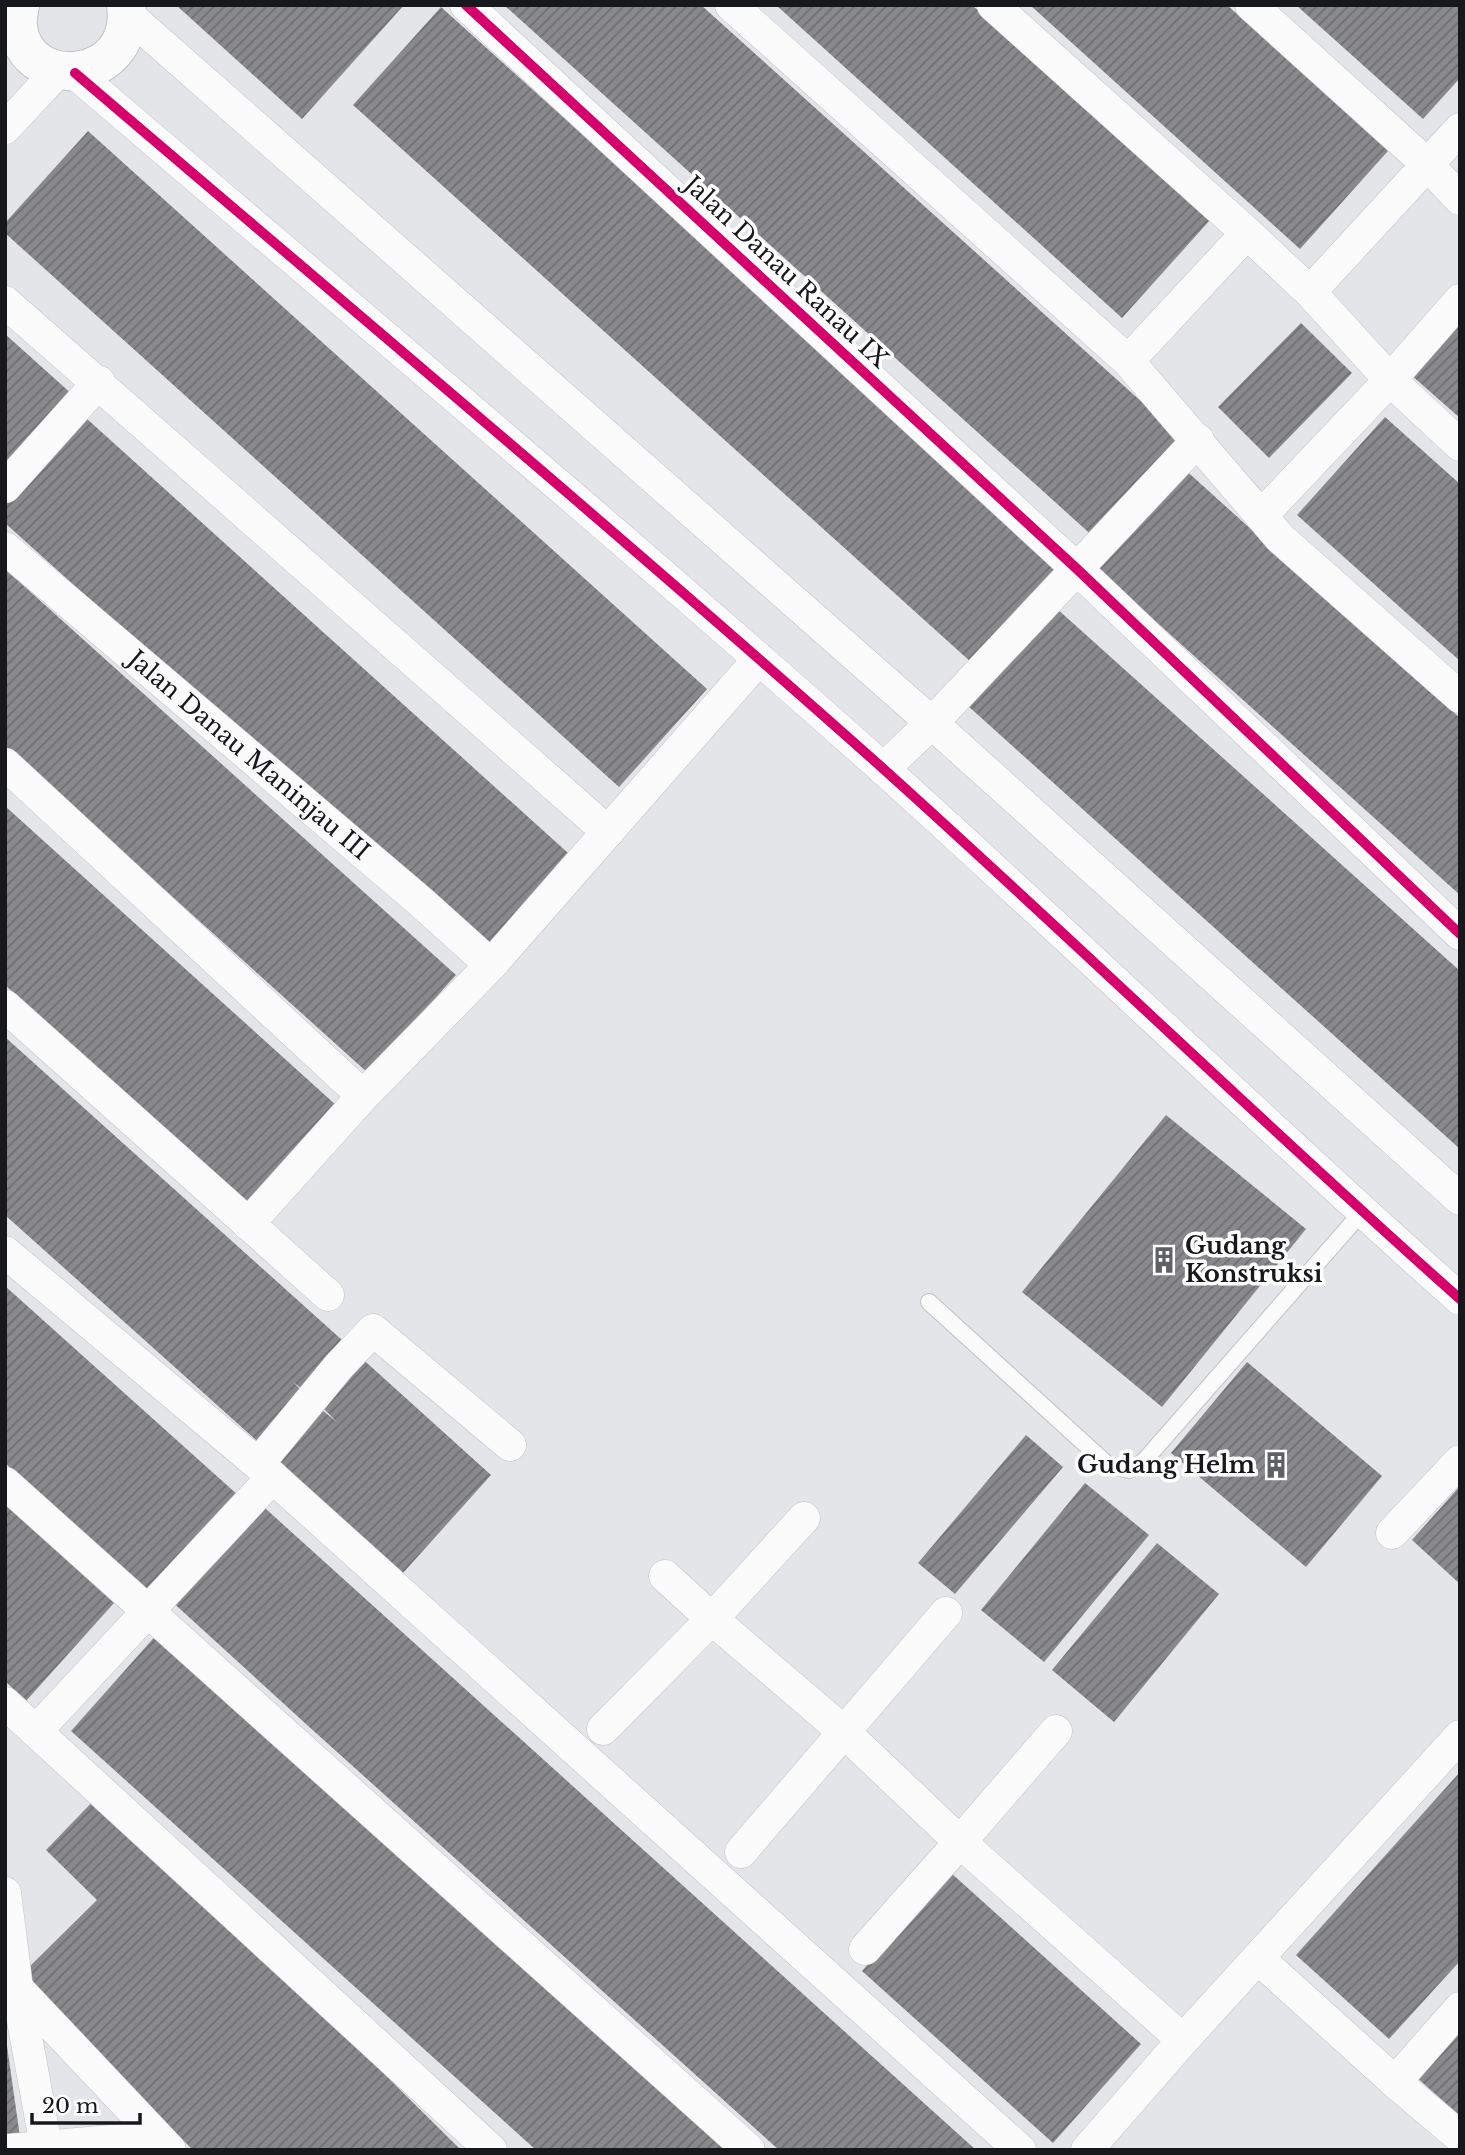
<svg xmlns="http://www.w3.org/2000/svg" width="1465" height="2155" font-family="'Libre Baskerville',serif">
<defs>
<pattern id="building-hatch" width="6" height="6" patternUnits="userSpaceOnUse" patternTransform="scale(1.75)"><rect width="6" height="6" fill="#89898c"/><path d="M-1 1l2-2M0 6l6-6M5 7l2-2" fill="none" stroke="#6f6f72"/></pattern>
</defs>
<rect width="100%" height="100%" fill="#e4e5e9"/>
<!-- building -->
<g fill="url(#building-hatch)">
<path d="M176,5H404L302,119Z"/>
<path d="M504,5H701L1184,440L1096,539Z"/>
<path d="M776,5H972L1210,220L1122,318Z"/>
<path d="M1030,5H1227L1388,151L1300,249Z"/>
<path d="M1296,5H1460V78L1423,119Z"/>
<path d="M441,7L1060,565L972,663L353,105Z"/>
<path d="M88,131L707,689L619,787L5,233V223Z"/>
<path d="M1460,319V418L1410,374Z"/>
<path d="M1301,323L1352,373L1269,458L1218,407Z"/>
<path d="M5,334L74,396L5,472Z"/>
<path d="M76,409L578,862L491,961L5,523V487Z"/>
<path d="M1385,417L1460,484V661L1297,515Z"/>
<path d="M1181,466L1460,718V895L1093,565Z"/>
<path d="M5,569L456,975L368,1073L5,746Z"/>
<path d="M1055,607L1460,971V1149L967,705Z"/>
<path d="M5,806L337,1106L249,1204L5,985Z"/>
<path d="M5,1037L352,1349L311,1396L293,1382L309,1398L265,1448L5,1215Z"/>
<path d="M1166,1115L1306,1229L1162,1407L1022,1292Z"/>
<path d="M5,1286L239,1496L151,1595L5,1463Z"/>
<path d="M357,1354L491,1475L403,1573L269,1452L317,1406L337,1422L317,1402Z"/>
<path d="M1247,1362L1382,1476L1306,1567L1171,1453Z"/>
<path d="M1026,1435L1063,1467L955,1594L918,1563Z"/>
<path d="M1085,1483L1149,1535L1044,1662L981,1610Z"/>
<path d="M1460,1486V1584L1412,1540Z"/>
<path d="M256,1500L803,1994L976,2150H779L306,1724L168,1598Z"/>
<path d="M5,1504L114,1603L26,1701L5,1681Z"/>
<path d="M1157,1543L1219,1594L1114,1722L1052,1670Z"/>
<path d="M159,1632L733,2150H536L71,1731Z"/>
<path d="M1460,1772V1961L1389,2039L1296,1955Z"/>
<path d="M99,1795L192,1884L461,2150H193L19,1977L97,1900L46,1850Z"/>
<path d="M950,1872L1141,2044L1053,2143L862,1971Z"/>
<path d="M1460,2024V2116L1414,2075Z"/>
<path d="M5,2032L20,2137L5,2138Z"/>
</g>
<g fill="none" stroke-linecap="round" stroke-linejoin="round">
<defs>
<path id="lane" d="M929,1302L1108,1465L1130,1470L1144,1461L1362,1212"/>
<g id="street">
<path d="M466,5L1077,569L1460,934"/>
<path d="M731,5L1128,361L1280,538L1460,697"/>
<path d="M993,5L1247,233L1310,292L1390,380L1460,445"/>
<path d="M1251,5L1428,165L1460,199"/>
<path d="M127,14L932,723L1460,1199"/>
<path d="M75,73C343,302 614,529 878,764C1074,940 1263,1124 1460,1299"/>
<path d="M5,128L58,71"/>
<path d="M1310,292L1460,129"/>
<path d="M5,302L608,832"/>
<path d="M1128,361L1247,233"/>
<path d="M5,487L99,382"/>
<path d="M1262,515L1390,380L1460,300"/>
<path id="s1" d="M5,548L421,902L491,965"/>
<path d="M5,764L363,1096"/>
<path d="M883,769L932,723L1198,440"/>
<path d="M5,1006L328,1295"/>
<path d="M248,1224L363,1096L491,965L759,659"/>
<path d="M5,1252L258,1464L1020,2150"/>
<path d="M258,1464L339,1366L373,1330L510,1445"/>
<path d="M5,1483L749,2150"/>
<path d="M1392,1533L1460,1461"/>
<path d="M665,1576L712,1619L843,1731L960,1842L865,1949"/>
<path d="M5,1703L491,2150"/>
<path d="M603,1729L712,1619L804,1518"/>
<path d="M37,1730L273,1477"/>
<path d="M1056,1731L960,1842L1183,2040"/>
<path d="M741,1852L946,1613"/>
<path d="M5,1893L17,1988L46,2146"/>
<path d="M1259,1959L1395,2082L1460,2137"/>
<path d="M17,1988L170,2150"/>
<path d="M1395,2082L1460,2008"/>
<path d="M9,2150L157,2137"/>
<path d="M1087,2150L1183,2040L1460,1736"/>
</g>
<path id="secondary" d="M20,5C19,12 17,20 18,27C26,94 137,83 126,5"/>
</defs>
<!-- lane casing -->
<use href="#lane" stroke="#c1c2c5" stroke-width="18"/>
<!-- street casing -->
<use href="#street" stroke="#c1c2c5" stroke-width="33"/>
<!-- secondary casing -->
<use href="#secondary" stroke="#c1c2c5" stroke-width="40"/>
<!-- lane -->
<use href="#lane" stroke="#fbfbfc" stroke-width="16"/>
<!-- street -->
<use href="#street" stroke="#fbfbfc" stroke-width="32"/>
<!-- secondary -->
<use href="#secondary" stroke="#fbfbfc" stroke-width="38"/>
<defs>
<g id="cycleway">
<path d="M466,5L1077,569L1460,934"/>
<path d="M75,73C343,302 614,529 878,764C1074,940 1263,1124 1460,1299"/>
</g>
</defs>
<!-- cycleway casing -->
<use href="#cycleway" stroke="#fff" stroke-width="15"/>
<!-- cycleway -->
<use href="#cycleway" stroke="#d6006c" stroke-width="10"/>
</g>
<!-- icons -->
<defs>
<symbol id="building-bare" viewBox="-9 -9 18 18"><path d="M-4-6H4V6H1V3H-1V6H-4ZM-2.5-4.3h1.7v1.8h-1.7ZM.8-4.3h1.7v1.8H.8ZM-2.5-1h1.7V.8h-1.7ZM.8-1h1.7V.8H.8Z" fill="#5f6063" stroke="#fff" stroke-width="2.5" paint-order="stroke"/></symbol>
</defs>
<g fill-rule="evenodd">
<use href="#building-bare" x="1145" y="1241" width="38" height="38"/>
<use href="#building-bare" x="1257" y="1446" width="38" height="38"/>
</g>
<g text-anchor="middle" stroke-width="7" stroke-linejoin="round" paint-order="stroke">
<!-- street labels -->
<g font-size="24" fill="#17181b" stroke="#fff">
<text transform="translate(786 272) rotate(43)" y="8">Jalan Danau Ranau IX</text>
<text dy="8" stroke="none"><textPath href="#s1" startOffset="320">Jalan Danau Maninjau III</textPath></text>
</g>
<!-- poi labels -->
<g font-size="24" font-weight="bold" fill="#17181b" stroke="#fff" text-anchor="start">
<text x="1185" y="1254">Gudang<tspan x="1185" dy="28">Konstruksi</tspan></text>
<text x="1255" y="1473" text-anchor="end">Gudang Helm</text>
</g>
</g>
<!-- border -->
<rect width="1465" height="2155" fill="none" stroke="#17181b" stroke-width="14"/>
<!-- scale -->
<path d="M32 2113v10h108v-10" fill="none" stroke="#17181b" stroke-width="3.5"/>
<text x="42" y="2113" font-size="21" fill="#17181b" stroke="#ffffff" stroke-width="5" paint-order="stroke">20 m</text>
</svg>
